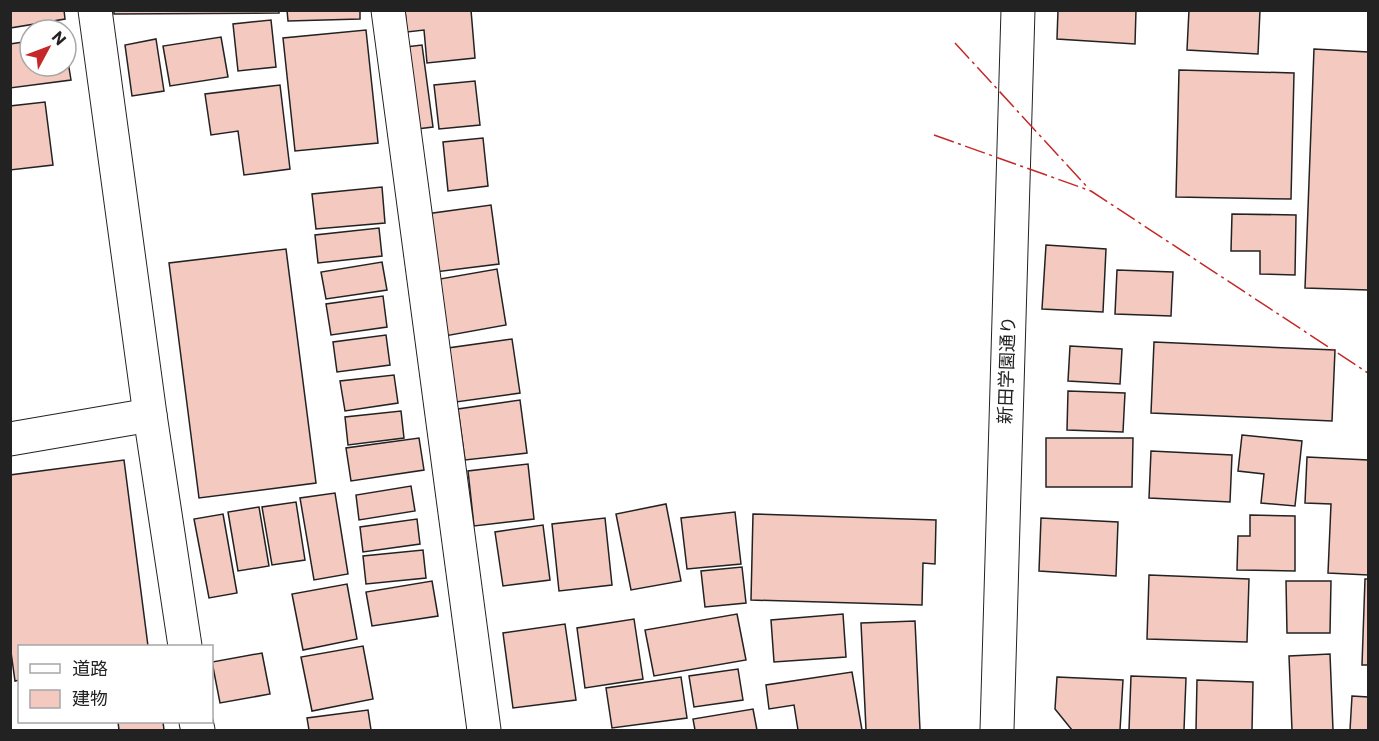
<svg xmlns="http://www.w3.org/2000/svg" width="1379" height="741" font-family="Commissioner,'Noto Sans JP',sans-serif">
<rect width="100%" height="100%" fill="#fff"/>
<!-- building -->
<g fill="#f3c9c0" stroke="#222" stroke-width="1.5">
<path d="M10,10H64L65,19L10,28Z"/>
<path d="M114,10H279V13L114,14Z"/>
<path d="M287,10H360V19L288,21Z"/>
<path d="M405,10H471L475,58L427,63L424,30L407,32Z"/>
<path d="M1058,10H1136L1135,44L1057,39Z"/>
<path d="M1189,10H1260L1258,54L1187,50Z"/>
<path d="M271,20L276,67L238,71L233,24Z"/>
<path d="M366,30L378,143L295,151L283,38Z"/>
<path d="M221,37L228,77L170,86L163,46Z"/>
<path d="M156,39L164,91L132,96L125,45Z"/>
<path d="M30,41V66H66V49L71,80L10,88V44Z"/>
<path d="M422,45L433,127L409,130L397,48Z"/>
<path d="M1314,49L1368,52V290L1305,288Z"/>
<path d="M1179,70L1294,73L1291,199L1176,197Z"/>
<path d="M475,81L480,125L439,129L434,85Z"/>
<path d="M280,85L290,169L244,175L238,131L211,135L205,94Z"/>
<path d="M45,102L53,165L10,170V106Z"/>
<path d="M483,138L488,186L448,191L443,142Z"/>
<path d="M382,187L385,223L316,229L312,194Z"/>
<path d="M491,205L499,264L435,272L426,214Z"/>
<path d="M1232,214L1296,215L1295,275L1260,274V251H1231Z"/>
<path d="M379,228L382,256L318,263L315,235Z"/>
<path d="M1046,245L1106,249L1103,312L1042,309Z"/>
<path d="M286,249L316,483L199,498L169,263Z"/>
<path d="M382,262L387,290L326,299L321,272Z"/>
<path d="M497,269L506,325L445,336L434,280Z"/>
<path d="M1117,270L1173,272L1171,316L1115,314Z"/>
<path d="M383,296L387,327L331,335L326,304Z"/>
<path d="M386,335L390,365L337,372L333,342Z"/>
<path d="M512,339L520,393L456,402L448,348Z"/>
<path d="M1154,342L1335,350L1332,421L1151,413Z"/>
<path d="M1070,346L1122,349L1120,384L1068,381Z"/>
<path d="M394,375L398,403L345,411L340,381Z"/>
<path d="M1068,391L1125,393L1123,432L1067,430Z"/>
<path d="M520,400L527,453L465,460L458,409Z"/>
<path d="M401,411L404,438L348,445L345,417Z"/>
<path d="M1242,435L1302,441L1295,506L1261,503L1264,474L1238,471Z"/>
<path d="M419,438L424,470L351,481L346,448Z"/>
<path d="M1046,438H1133L1132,487H1046Z"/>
<path d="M1151,451L1232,455L1230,502L1149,498Z"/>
<path d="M1307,457L1368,460V575L1328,573L1331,504L1305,503Z"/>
<path d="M124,460L148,646H20V680L15,681L10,645V475Z"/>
<path d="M528,464L534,519L474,526L468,471Z"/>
<path d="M411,486L415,511L359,520L356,495Z"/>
<path d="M335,493L348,574L314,580L300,498Z"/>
<path d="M296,502L305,560L272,565L262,507Z"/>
<path d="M666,504L681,581L631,590L616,514Z"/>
<path d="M259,507L269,566L238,571L228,512Z"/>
<path d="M735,512L741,564L687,569L681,518Z"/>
<path d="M223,514L237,593L209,598L194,519Z"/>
<path d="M753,514L936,520L935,564L923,563L922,605L751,600Z"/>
<path d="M1250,515L1295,516V571L1237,570L1238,536H1250Z"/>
<path d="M605,518L612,585L559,591L552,524Z"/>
<path d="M1041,518L1118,522L1116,576L1039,571Z"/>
<path d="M417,519L420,544L363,552L360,527Z"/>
<path d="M543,525L550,580L503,586L495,532Z"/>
<path d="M423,550L426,578L366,584L363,556Z"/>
<path d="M742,567L746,603L705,607L701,571Z"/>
<path d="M1149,575L1249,579L1247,642L1147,639Z"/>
<path d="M1365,579H1368V665H1362Z"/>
<path d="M432,581L438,616L372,626L366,592Z"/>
<path d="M1286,581H1331L1330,633H1287Z"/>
<path d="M347,584L357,639L303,650L292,594Z"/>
<path d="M737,614L746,660L654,676L645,630Z"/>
<path d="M843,614L846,657L774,662L771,620Z"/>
<path d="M634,619L643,679L585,688L577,628Z"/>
<path d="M915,621L920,730H866L861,623Z"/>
<path d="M565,624L576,700L513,708L503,633Z"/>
<path d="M363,646L373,699L312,711L301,657Z"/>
<path d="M262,653L270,694L220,703L212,662Z"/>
<path d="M1330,654L1333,730H1292L1289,656Z"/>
<path d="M738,669L743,700L694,707L689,676Z"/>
<path d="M852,672L862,730H798L794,705L769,709L766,685Z"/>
<path d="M1131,676L1186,678L1184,730H1129Z"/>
<path d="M681,677L687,718L612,728L606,688Z"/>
<path d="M1057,677L1123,680L1120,730H1072L1055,709Z"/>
<path d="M1197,680L1253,682L1252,730H1196Z"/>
<path d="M1352,696L1368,697V730H1350Z"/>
<path d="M753,709L757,730H695L693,719Z"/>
<path d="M368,710L371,730H309L307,718Z"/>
<path d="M118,722H163L164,730H119Z"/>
</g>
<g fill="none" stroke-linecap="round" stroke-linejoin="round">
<defs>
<g id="minor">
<path d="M95,10L150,415L185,646"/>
<path d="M388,10L484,730"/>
<path d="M10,439L150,415"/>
<path d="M196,722L198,730"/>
<path d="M997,730L1018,10"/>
</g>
</defs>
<!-- minor casing -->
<use href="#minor" stroke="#222" stroke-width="35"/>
<!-- minor -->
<use href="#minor" stroke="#fff" stroke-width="33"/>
<!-- power -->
<g stroke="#c62828" stroke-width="1.5" stroke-dasharray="21 4.5 3 4.5" stroke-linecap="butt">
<path d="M955,43L1089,189"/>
<path d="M934,135L1091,191L1368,373"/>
</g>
</g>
<g text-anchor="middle" stroke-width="4.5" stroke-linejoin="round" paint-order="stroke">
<!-- street labels -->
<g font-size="18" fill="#222" stroke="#fff">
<text transform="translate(1007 370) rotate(-88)" y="6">新田学園通り</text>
</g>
</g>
<!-- border -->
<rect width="1379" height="741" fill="none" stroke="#222222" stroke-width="24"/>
<!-- legend -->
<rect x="18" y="645" width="195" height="78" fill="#ffffff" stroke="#a7a7a7" stroke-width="1.5"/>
<rect x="30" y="664" width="30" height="9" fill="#ffffff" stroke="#a7a7a7" stroke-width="1.5"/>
<text x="72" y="675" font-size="18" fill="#222222">道路</text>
<rect x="30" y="690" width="30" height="18" fill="#f3c9c0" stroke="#a7a7a7" stroke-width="1.5"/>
<text x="72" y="705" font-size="18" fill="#222222">建物</text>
<!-- north arrow -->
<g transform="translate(48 48) rotate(49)"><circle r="28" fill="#ffffff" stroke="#a7a7a7" stroke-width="1.5"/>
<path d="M0-4.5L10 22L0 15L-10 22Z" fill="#c62828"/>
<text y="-9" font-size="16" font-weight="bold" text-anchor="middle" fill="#222222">N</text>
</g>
</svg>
